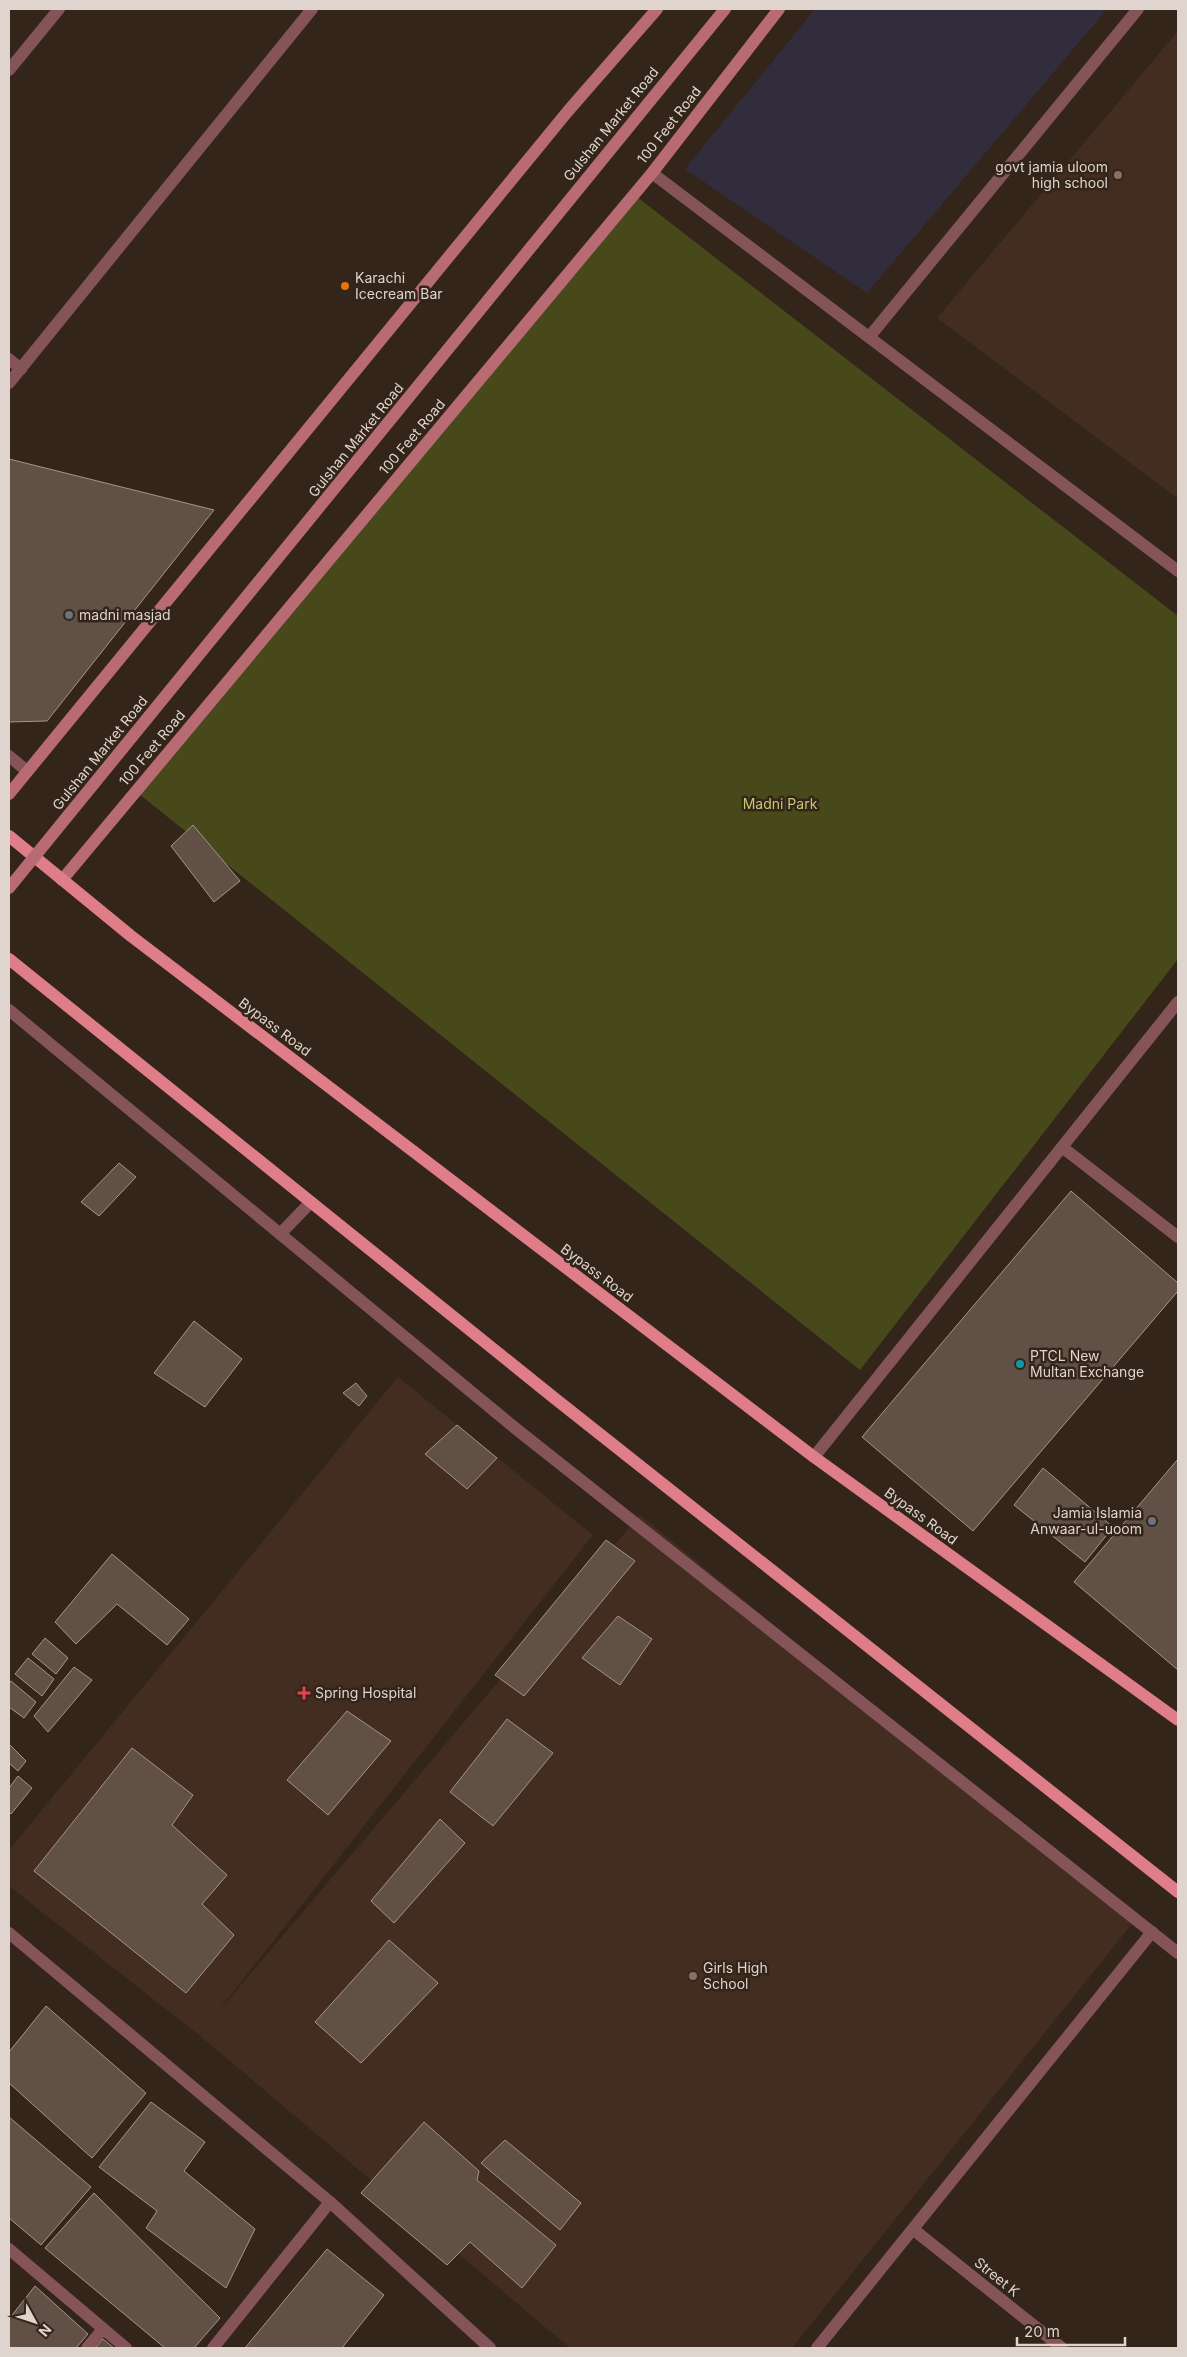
<svg xmlns="http://www.w3.org/2000/svg" width="1187" height="2357" font-family="Inter,sans-serif">
<rect width="100%" height="100%" fill="#34251a"/>
<!-- commercial -->
<path fill="#322d3d" d="M815,9H1107L867,293L685,169Z"/>
<!-- built -->
<g fill="#422d20">
<path d="M1178,31V499L937,318Z"/>
<path d="M398,1377L593,1535L212,2019L640,1515L1032,1837L1136,1919L792,2348H570L199,2035L9,1886V1850Z"/>
</g>
<!-- green -->
<path fill="#48491a" d="M637,197L1178,616V959L860,1370L139,794Z"/>
<!-- building -->
<g fill="#615045" stroke="#a79487">
<path d="M9,459L214,510L47,721L9,722Z"/>
<path d="M193,825L240,881L214,902L171,846Z"/>
<path d="M119,1163L136,1177L99,1216L81,1202Z"/>
<path d="M1071,1191L1178,1283V1291L973,1531L862,1437Z"/>
<path d="M194,1321L242,1359L205,1407L154,1373Z"/>
<path d="M356,1383L367,1396L359,1406L343,1393Z"/>
<path d="M457,1425L497,1458L467,1489L425,1454Z"/>
<path d="M1178,1459V1670L1074,1582Z"/>
<path d="M1043,1468L1113,1527L1085,1562L1014,1505Z"/>
<path d="M606,1540L635,1561L524,1696L495,1675Z"/>
<path d="M112,1554L189,1619L167,1645L117,1604L76,1644L55,1622Z"/>
<path d="M618,1616L652,1639L620,1685L582,1658Z"/>
<path d="M45,1638L68,1658L56,1674L32,1654Z"/>
<path d="M28,1658L54,1679L42,1696L15,1674Z"/>
<path d="M74,1667L92,1680L48,1732L34,1716Z"/>
<path d="M11,1681L36,1702L24,1718L9,1707V1684Z"/>
<path d="M347,1711L391,1741L328,1815L287,1780Z"/>
<path d="M507,1719L553,1753L493,1826L450,1792Z"/>
<path d="M9,1744L26,1761L18,1771L9,1763Z"/>
<path d="M132,1748L193,1795L172,1825L227,1875L202,1904L234,1935L186,1993L34,1871Z"/>
<path d="M18,1776L32,1788L11,1814L9,1812V1788Z"/>
<path d="M440,1819L465,1843L394,1923L371,1901Z"/>
<path d="M389,1940L438,1983L361,2063L315,2022Z"/>
<path d="M46,2006L146,2093L92,2158L9,2083V2052Z"/>
<path d="M151,2102L205,2142L184,2171L255,2229L226,2288L146,2228L157,2211L99,2167Z"/>
<path d="M9,2117L91,2187L41,2245L9,2218Z"/>
<path d="M424,2122L479,2171L477,2180L556,2245L522,2288L470,2242L447,2265L361,2193Z"/>
<path d="M505,2140L581,2203L560,2230L481,2163Z"/>
<path d="M94,2193L220,2318L194,2348H165L45,2248Z"/>
<path d="M327,2249L384,2295L342,2348H245Z"/>
<path d="M35,2286L88,2334L76,2348H9V2319Z"/>
<path d="M103,2339L114,2348H95Z"/>
</g>
<g fill="none" stroke-linecap="round" stroke-linejoin="round">
<!-- street -->
<g stroke="#845459" stroke-width="12">
<path d="M9,70L59,9"/>
<path d="M652,173L1178,571"/>
<path d="M870,336L1138,9"/>
<path d="M9,359L21,369"/>
<path d="M9,383L312,9"/>
<path d="M9,756L27,771"/>
<path d="M9,1010L515,1428L1178,1953"/>
<path d="M1062,1147L1178,1237"/>
<path d="M280,1234L311,1202"/>
<path d="M814,1457L1178,1002"/>
<path d="M9,1933L330,2202L490,2348"/>
<path d="M914,2230L1062,2348"/>
<path d="M9,2249L126,2348"/>
<path d="M87,2348L103,2329"/>
<path d="M213,2348L330,2202"/>
<path d="M817,2348L1152,1932"/>
</g>
<!-- secondary -->
<g stroke="#b86b73" stroke-width="12">
<path d="M9,794L568,111L657,9"/>
<path d="M62,880L652,173L779,9"/>
</g>
<!-- primary -->
<g stroke="#df7d88" stroke-width="12">
<path d="M9,836L131,936L814,1457L1178,1720"/>
<path d="M9,959L553,1397L1178,1892"/>
</g>
<!-- secondary-bridge -->
<path stroke="#b86b73" stroke-width="12" d="M9,888L725,9"/>
</g>
<!-- markers -->
<g fill="#8d6e63" stroke="#34251a" stroke-width="2">
<circle cx="1118" cy="175" r="5"/>
<circle cx="693" cy="1976" r="5"/>
</g>
<circle fill="#e8710a" stroke="#34251a" stroke-width="2" cx="345" cy="286" r="5"/>
<g fill="#6b7280" stroke="#34251a" stroke-width="2">
<circle cx="69" cy="615" r="5"/>
<circle cx="1152" cy="1521" r="5"/>
</g>
<circle fill="#0f9aa8" stroke="#34251a" stroke-width="2" cx="1020" cy="1364" r="5"/>
<path fill="#e0444e" stroke="#34251a" stroke-width="2" d="M301.5 1685.5h5v5h5v5h-5v5h-5v-5h-5v-5h5z"/>
<g text-anchor="middle" stroke-width="5" stroke-linejoin="round" paint-order="stroke">
<!-- street labels -->
<g font-size="14" fill="#dfd5ce" stroke="#34251a">
<text transform="translate(611 124) rotate(-51)" y="5">Gulshan Market Road</text>
<text transform="translate(669 125) rotate(-52)" y="5">100 Feet Road</text>
<text transform="translate(412 437) rotate(-50)" y="5">100 Feet Road</text>
<text transform="translate(356 440) rotate(-51)" y="5">Gulshan Market Road</text>
<text transform="translate(152 748) rotate(-50)" y="5">100 Feet Road</text>
<text transform="translate(100 753) rotate(-51)" y="5">Gulshan Market Road</text>
<text transform="translate(275 1027) rotate(37)" y="5">Bypass Road</text>
<text transform="translate(597 1273) rotate(37)" y="5">Bypass Road</text>
<text transform="translate(921 1516) rotate(36)" y="5">Bypass Road</text>
<text transform="translate(997 2277) rotate(39)" y="5">Street K</text>
</g>
<!-- poi labels -->
<g font-size="14" fill="#dfd5ce" stroke="#34251a" text-anchor="start">
<text x="1108" y="172" text-anchor="end">govt jamia uloom<tspan x="1108" dy="16">high school</tspan></text>
<text x="355" y="283">Karachi<tspan x="355" dy="16">Icecream Bar</tspan></text>
<text x="79" y="620">madni masjad</text>
<text x="1030" y="1361">PTCL New<tspan x="1030" dy="16">Multan Exchange</tspan></text>
<text x="1142" y="1518" text-anchor="end">Jamia Islamia<tspan x="1142" dy="16">Anwaar-ul-uoom</tspan></text>
<text x="315" y="1698">Spring Hospital</text>
<text x="703" y="1973">Girls High<tspan x="703" dy="16">School</tspan></text>
</g>
<!-- park labels -->
<g font-size="14" fill="#c5c86e" stroke="#34251a">
<text x="780" y="809">Madni Park</text>
</g>
</g>
<!-- border -->
<rect width="1187" height="2357" fill="none" stroke="#dfd5ce" stroke-width="20"/>
<!-- north arrow -->
<g transform="translate(35 2322) rotate(130)" stroke="#34251a" stroke-width="4" paint-order="stroke">
<path d="M0-4L9 19L0 12L-9 19Z" fill="#dfd5ce"/>
<text y="-8" font-size="14" font-weight="bold" text-anchor="middle" fill="#dfd5ce">N</text>
</g>
<!-- scale -->
<path d="M1017 2337v8h108v-8" fill="none" stroke="#dfd5ce" stroke-width="2.5"/>
<text x="1024" y="2337" font-size="15" fill="#dfd5ce" stroke="#34251a" stroke-width="4" paint-order="stroke">20 m</text>
</svg>
